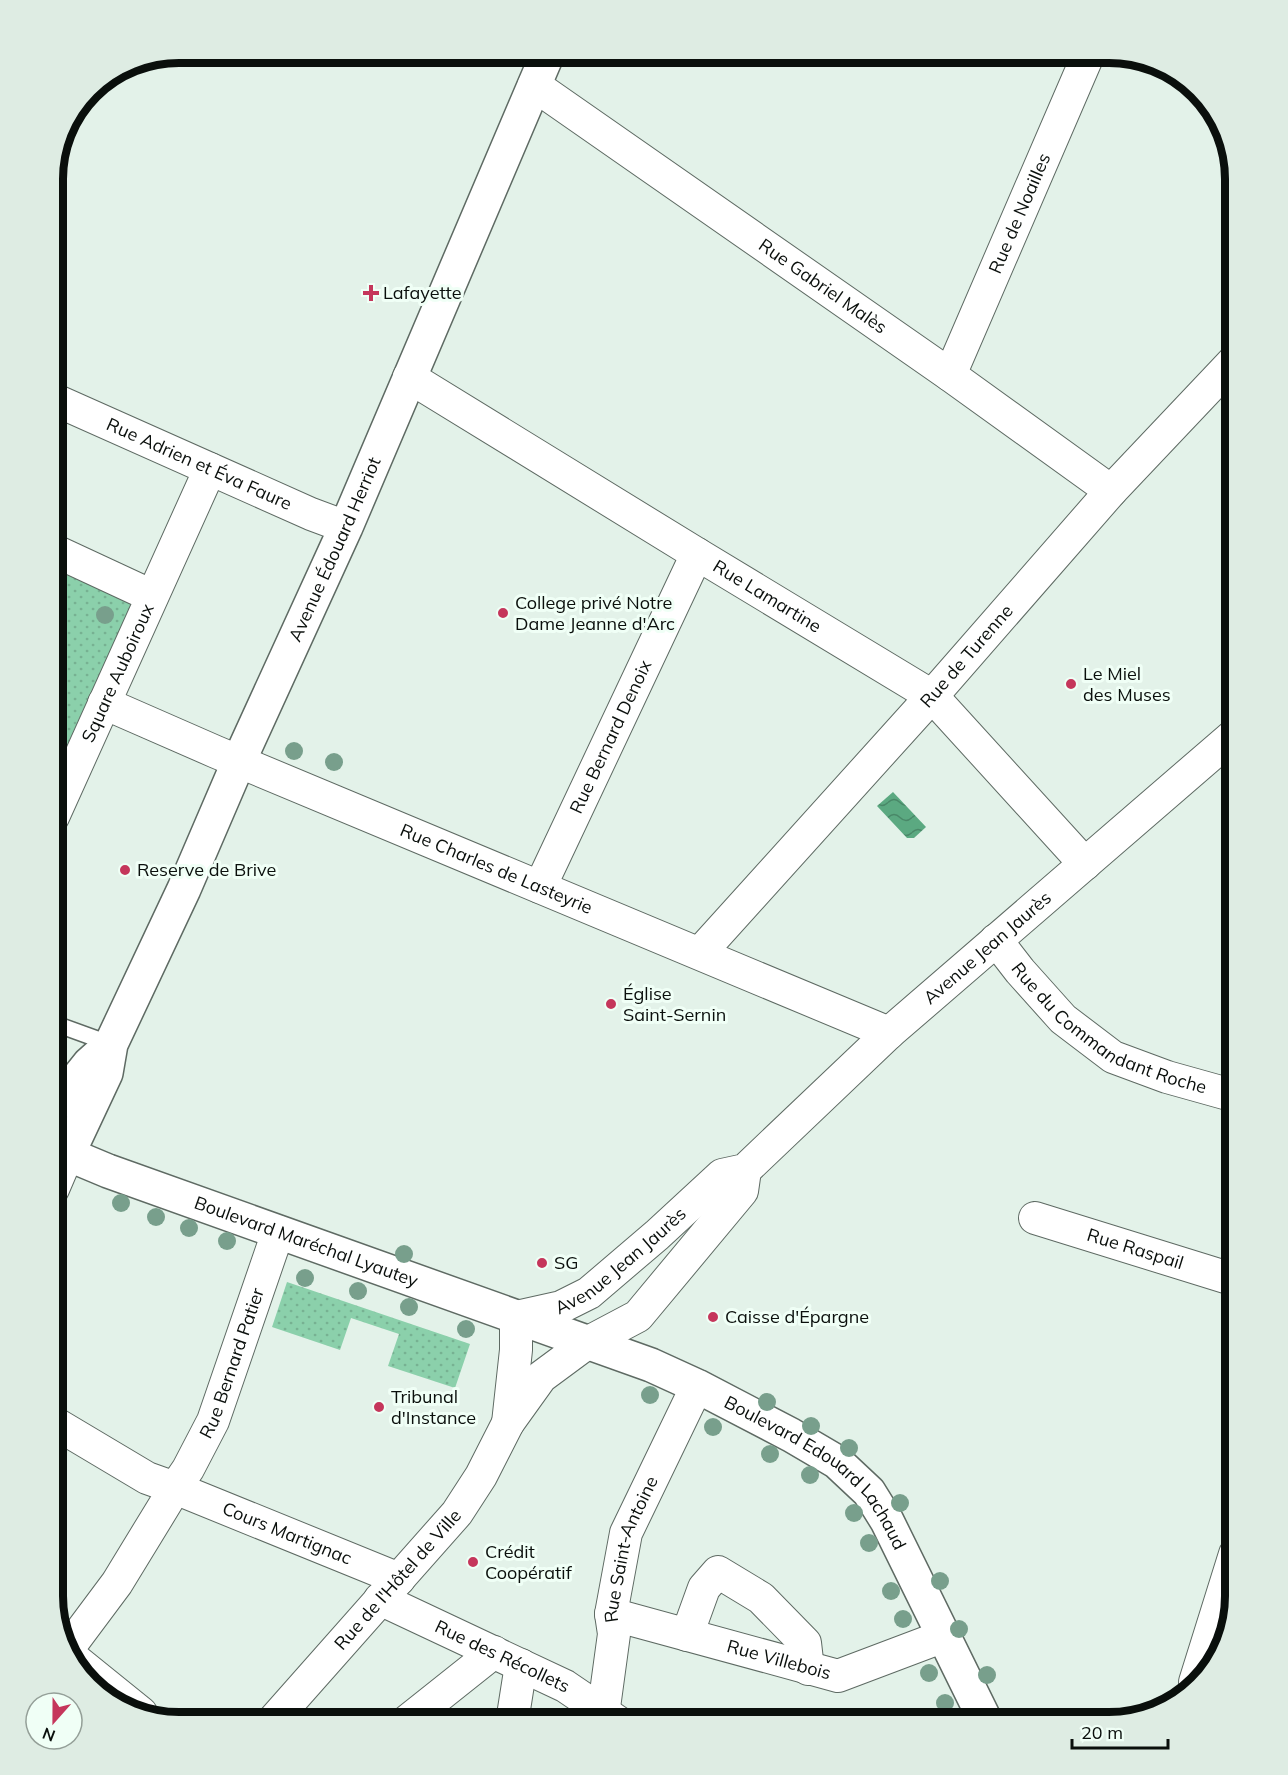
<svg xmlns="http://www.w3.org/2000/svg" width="1288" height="1775" font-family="Mulish,sans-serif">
<defs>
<pattern id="park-dots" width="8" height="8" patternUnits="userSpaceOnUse" patternTransform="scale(1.5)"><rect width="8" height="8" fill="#8bd0ab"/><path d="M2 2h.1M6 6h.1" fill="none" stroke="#77b192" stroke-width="1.8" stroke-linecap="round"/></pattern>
<pattern id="water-waves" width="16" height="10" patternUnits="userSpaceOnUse" patternTransform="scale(1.5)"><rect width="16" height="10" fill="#5ba981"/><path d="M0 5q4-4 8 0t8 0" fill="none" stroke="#498868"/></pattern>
</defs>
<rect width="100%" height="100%" fill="#e3f2e9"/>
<!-- park -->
<g fill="url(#park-dots)">
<path d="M53,569L132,603L70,739L53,785Z"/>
<path d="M287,1282L470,1344L455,1388L388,1366L399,1334L351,1318L340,1350L272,1327Z"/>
</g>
<!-- water -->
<path fill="url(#water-waves)" d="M893,792L926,827L914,838H907L877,806Z"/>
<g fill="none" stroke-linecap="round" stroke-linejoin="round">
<defs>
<path id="lane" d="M53,1023L111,1044"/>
<g id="street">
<path id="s1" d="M534,85L950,375L1111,491"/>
<path id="s2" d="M950,375L1089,53"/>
<path id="s3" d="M409,377L697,554L932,696L1085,864"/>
<path id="s4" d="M53,399L311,514L346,527"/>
<path d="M53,550L152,596"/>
<path id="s5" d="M104,703L216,752L889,1033"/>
<path id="s6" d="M53,817L210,469"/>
<path id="s7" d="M540,887L697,554"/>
<path id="s8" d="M996,940L1020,971L1063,1019L1113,1057L1167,1077L1235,1096"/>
<path id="s9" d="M700,953L932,696L1111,491L1235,360"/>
<path d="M53,1189L68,1154"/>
<path id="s10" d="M1035,1218L1235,1280"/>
<path id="s11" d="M53,1422L147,1478L175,1488L399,1579"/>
<path id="s12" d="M508,1423L516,1350V1317L561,1307L589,1293L657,1235L722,1175L745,1170L889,1033L1235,734"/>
<path id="s13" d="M380,1599L565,1686L618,1722"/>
<path id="s14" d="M611,1614L838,1676L944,1636"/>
<path d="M687,1635L704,1588L718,1572L761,1598L805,1643L808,1669"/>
<path id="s15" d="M67,1650L117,1583L175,1488L188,1469L213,1421L278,1232"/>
<path d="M68,1654L141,1713"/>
<path d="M1195,1682L1235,1554"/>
<path id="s16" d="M272,1722L457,1513L481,1476L508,1423L541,1377L587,1343L638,1316L742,1191L745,1170"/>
<path d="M406,1722L494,1652"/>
<path d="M512,1722L521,1665"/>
<path id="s17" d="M602,1722L614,1634L611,1614L626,1533L697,1386"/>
</g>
<g id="secondary">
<path d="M53,1109L89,1064L108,1047"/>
<path id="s18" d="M53,1148L108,1171L651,1365L697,1386L791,1435L837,1462L869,1492L887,1521L986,1722"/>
<path id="s19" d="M68,1154L106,1073L111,1044L184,889L239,761L346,527L548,53"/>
</g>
</defs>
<!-- lane casing -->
<use href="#lane" stroke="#5e6a63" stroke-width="18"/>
<!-- street casing -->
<use href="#street" stroke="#5e6a63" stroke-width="34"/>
<!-- secondary casing -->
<use href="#secondary" stroke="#5e6a63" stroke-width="36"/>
<!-- lane -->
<use href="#lane" stroke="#fff" stroke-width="15"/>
<!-- street -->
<use href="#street" stroke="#fff" stroke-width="32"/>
<!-- secondary -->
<use href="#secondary" stroke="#fff" stroke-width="33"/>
</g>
<!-- trees -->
<g fill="#789f8c">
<circle cx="105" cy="615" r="9"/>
<circle cx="294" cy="751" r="9"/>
<circle cx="334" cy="762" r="9"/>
<circle cx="121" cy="1203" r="9"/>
<circle cx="156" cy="1217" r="9"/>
<circle cx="189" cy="1228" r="9"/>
<circle cx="227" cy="1241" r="9"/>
<circle cx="404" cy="1254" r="9"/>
<circle cx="305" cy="1278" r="9"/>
<circle cx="358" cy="1291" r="9"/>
<circle cx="409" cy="1307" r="9"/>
<circle cx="466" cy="1329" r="9"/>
<circle cx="650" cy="1395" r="9"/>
<circle cx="767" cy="1402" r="9"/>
<circle cx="811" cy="1426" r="9"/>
<circle cx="713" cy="1427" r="9"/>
<circle cx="849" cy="1448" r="9"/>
<circle cx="770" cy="1454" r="9"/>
<circle cx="810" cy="1475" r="9"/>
<circle cx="900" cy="1503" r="9"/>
<circle cx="854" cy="1513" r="9"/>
<circle cx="869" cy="1543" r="9"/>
<circle cx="940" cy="1581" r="9"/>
<circle cx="891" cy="1591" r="9"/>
<circle cx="903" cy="1619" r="9"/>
<circle cx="959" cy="1629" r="9"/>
<circle cx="929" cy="1673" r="9"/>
<circle cx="987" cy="1675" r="9"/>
<circle cx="945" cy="1703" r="9"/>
</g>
<!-- markers -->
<g fill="#c5365b" stroke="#f0fff6" stroke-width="2">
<path d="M368 284h6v6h6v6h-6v6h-6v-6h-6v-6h6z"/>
<circle cx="503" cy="613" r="6"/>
<circle cx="1071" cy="684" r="6"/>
<circle cx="125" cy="870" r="6"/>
<circle cx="611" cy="1004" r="6"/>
<circle cx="542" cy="1263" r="6"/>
<circle cx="713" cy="1317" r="6"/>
<circle cx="379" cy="1407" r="6"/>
<circle cx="473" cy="1562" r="6"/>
</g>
<g text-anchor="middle" stroke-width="6" stroke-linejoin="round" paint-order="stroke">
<!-- street labels -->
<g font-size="18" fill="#0a0f0c" stroke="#f0fff6">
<text dy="6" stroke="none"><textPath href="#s2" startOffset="176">Rue de Noailles</textPath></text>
<text dy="6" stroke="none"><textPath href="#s1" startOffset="352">Rue Gabriel Malès</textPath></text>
<text dy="6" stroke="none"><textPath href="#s4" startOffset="160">Rue Adrien et Éva Faure</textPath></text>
<text dy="6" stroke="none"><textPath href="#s19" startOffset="662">Avenue Édouard Herriot</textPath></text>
<text dy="6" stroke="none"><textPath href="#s3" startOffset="420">Rue Lamartine</textPath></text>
<text dy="6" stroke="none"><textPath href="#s9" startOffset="399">Rue de Turenne</textPath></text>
<text dy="6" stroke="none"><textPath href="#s6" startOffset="158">Square Auboiroux</textPath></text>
<text dy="6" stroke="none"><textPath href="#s7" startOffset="166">Rue Bernard Denoix</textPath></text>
<text dy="6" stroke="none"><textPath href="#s5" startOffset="426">Rue Charles de Lasteyrie</textPath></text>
<text dy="6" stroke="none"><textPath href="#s12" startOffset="714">Avenue Jean Jaurès</textPath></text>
<text dy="6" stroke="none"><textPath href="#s8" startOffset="148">Rue du Commandant Roche</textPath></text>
<text dy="6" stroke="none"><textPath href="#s18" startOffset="270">Boulevard Maréchal Lyautey</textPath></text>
<text dy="6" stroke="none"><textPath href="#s10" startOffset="105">Rue Raspail</textPath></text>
<text dy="6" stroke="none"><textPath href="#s12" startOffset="228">Avenue Jean Jaurès</textPath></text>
<text dy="6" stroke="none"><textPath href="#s15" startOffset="333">Rue Bernard Patier</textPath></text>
<text dy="6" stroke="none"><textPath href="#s18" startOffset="837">Boulevard Edouard Lachaud</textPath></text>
<text dy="6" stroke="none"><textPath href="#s11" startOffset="260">Cours Martignac</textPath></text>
<text dy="6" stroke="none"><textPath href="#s17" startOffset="177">Rue Saint-Antoine</textPath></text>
<text dy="6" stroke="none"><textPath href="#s16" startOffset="190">Rue de l'Hôtel de Ville</textPath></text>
<text dy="6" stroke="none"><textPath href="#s13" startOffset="135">Rue des Récollets</textPath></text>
<text dy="6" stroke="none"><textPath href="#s14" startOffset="174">Rue Villebois</textPath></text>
</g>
<!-- poi labels -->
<g font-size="18" fill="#0a0f0c" stroke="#f0fff6" text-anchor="start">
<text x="383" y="299">Lafayette</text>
<text x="515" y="609">College privé Notre<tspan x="515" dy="21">Dame Jeanne d'Arc</tspan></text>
<text x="1083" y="680">Le Miel<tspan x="1083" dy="21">des Muses</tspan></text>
<text x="137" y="876">Reserve de Brive</text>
<text x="623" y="1000">Église<tspan x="623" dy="21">Saint-Sernin</tspan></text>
<text x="554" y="1269">SG</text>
<text x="725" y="1323">Caisse d'Épargne</text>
<text x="391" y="1403">Tribunal<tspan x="391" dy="21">d'Instance</tspan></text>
<text x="485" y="1558">Crédit<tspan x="485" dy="21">Coopératif</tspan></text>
</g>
</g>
<!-- crop -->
<path d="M0 0H1288V1775H0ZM179 63H1109A116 116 0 0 1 1225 179V1596A116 116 0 0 1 1109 1712H179A116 116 0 0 1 63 1596V179A116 116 0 0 1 179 63Z" fill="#deece3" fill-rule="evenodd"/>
<path fill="none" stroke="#0a0f0c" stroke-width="8" d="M179 63H1109A116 116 0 0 1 1225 179V1596A116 116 0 0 1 1109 1712H179A116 116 0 0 1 63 1596V179A116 116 0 0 1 179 63Z"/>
<!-- north arrow -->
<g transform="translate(54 1721) rotate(201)"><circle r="28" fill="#f0fff6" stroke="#949f98" stroke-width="1.5"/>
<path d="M0-4.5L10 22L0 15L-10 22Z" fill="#c5365b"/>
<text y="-9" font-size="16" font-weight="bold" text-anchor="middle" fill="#0a0f0c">N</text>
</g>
<!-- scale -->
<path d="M1072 1739v9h96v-9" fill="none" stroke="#0a0f0c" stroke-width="3"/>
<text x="1081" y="1739" font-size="18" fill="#0a0f0c" stroke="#f0fff6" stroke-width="4.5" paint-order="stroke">20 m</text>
</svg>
